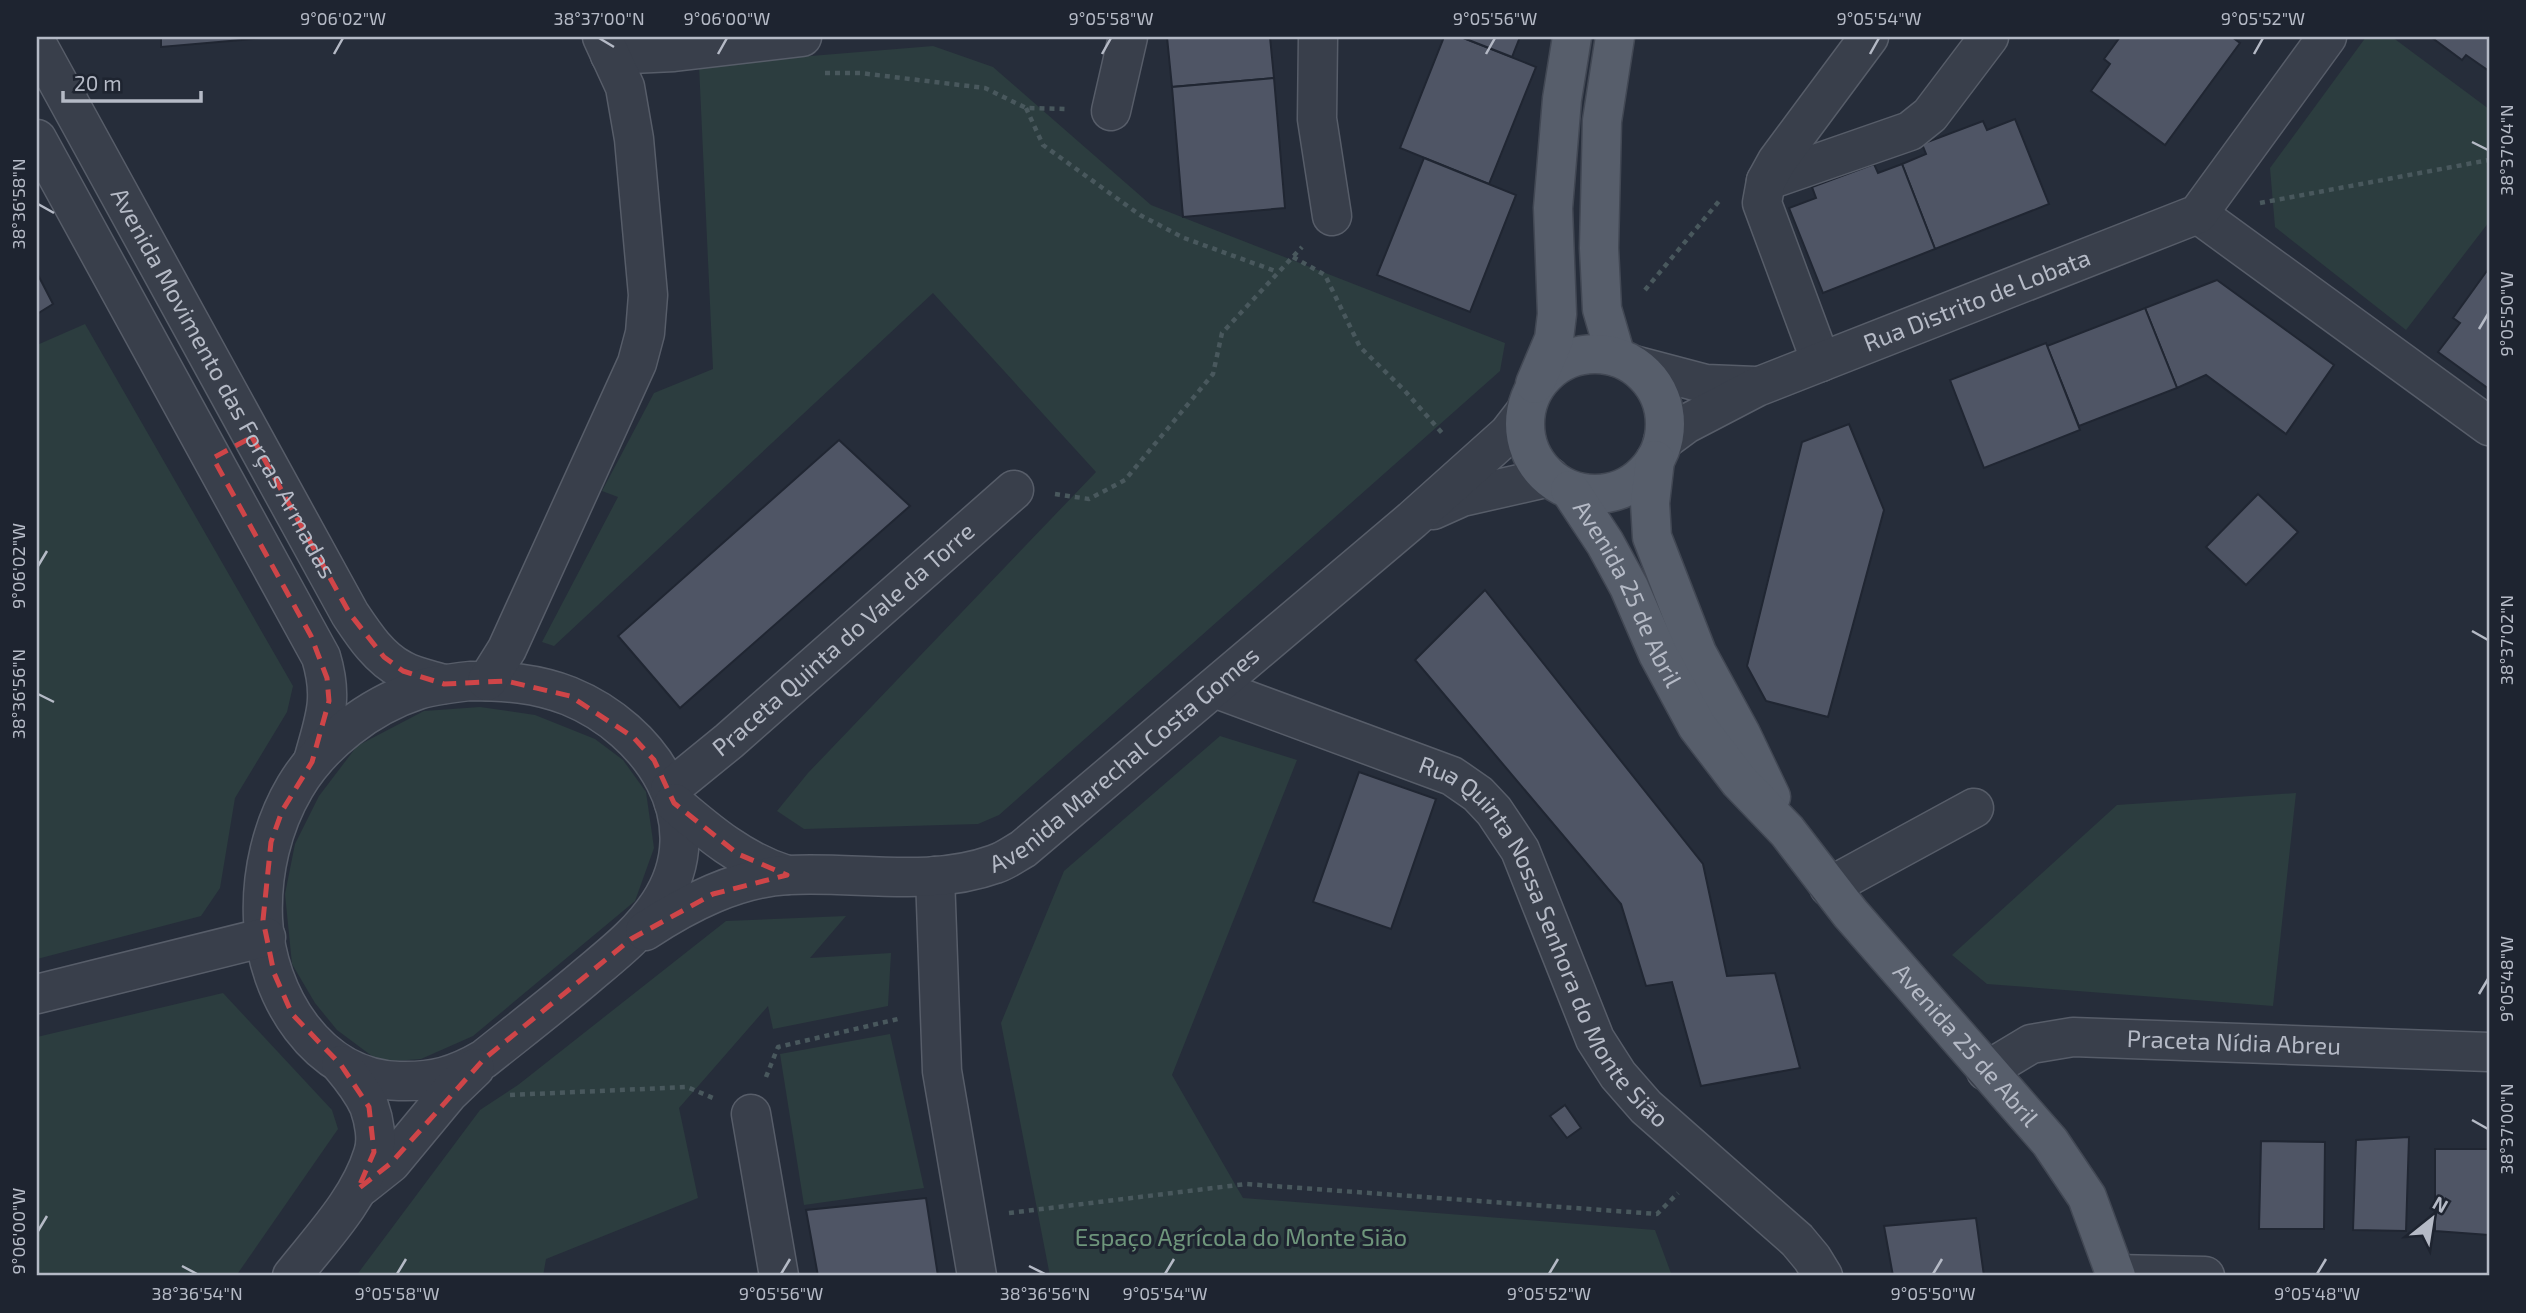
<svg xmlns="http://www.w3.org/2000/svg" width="2526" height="1313" font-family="'Exo 2',sans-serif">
<rect width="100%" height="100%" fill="#262d3a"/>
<!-- green -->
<g fill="#2c3d3f">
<path d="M2366,37H2392L2489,109V222L2406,330L2275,227L2270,168Z"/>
<path d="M933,46L993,67L1151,205L1505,343L1500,371L999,815L978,824L804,829L777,811L808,773L1096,472L933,293L554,646L542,642L618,497L602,491L654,393L713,369L699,65Z"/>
<path d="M85,324L293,686L287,712L235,798L220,888L201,916L37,959V345Z"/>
<path d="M480,707L535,715L595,739L623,760L646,792L654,848L635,901L473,1036L421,1059L380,1062L337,1030L315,1003L292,964L285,894L295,844L319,796L357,746L424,711Z"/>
<path d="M1220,736L1297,760L1172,1075L1243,1198L1655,1230L1672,1276H1050L1001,1023L1064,871Z"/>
<path d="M2296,793L2273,1006L1987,984L1952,955L2117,805Z"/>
<path d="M846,916L810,958L891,953L888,1006L773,1029L768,1006L679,1108L698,1198L546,1259L543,1276H356L480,1110L518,1085L726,921Z"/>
<path d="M223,993L332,1110L338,1129L236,1276H37V1037Z"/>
<path d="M890,1034L924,1188L804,1205L780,1054Z"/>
</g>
<!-- building -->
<g fill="#4f5565" stroke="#202632" stroke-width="2">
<path d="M161,37H275L161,47Z"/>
<path d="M1167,37H1270L1274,78L1172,87Z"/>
<path d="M1444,37H1461L1536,67L1489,184L1400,148Z"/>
<path d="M1461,37H1520L1512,57Z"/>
<path d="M2120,37H2232L2240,43L2165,145L2091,91L2110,64L2104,59Z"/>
<path d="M2431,37H2489V71L2466,55L2462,60Z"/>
<path d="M1274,78L1285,208L1183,217L1172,87Z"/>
<path d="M2015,119L2049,204L1935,249L1902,164L1926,154L1922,144L1983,121L1987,130Z"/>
<path d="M1424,158L1516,195L1470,312L1377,275Z"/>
<path d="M1874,164L1878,173L1902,164L1935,249L1823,293L1789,208L1816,198L1812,187Z"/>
<path d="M2489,268V389L2438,352L2460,323L2453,318Z"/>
<path d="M37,273L53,304L37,314Z"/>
<path d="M2217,280L2334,365L2286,434L2206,375L2177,388L2145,308Z"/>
<path d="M2145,308L2177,388L2079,426L2047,346Z"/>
<path d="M2046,343L2080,430L1984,468L1950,380Z"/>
<path d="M1849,424L1884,510L1828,717L1766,701L1747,666L1802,442Z"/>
<path d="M839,440L910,506L680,708L618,636Z"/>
<path d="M2258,494L2298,532L2246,585L2206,547Z"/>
<path d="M1485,590L1703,864L1727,976L1775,973L1800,1068L1701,1086L1672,982L1646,986L1621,904L1415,660Z"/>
<path d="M1359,772L1436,799L1391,929L1313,902Z"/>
<path d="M1565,1105L1581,1128L1567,1138L1550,1116Z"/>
<path d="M2409,1137L2406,1231L2353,1230L2356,1140Z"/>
<path d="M2261,1141L2325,1142L2324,1229H2259Z"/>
<path d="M2435,1149H2489V1235L2435,1231Z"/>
<path d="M926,1198L938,1276H818L806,1210Z"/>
<path d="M1976,1218L1984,1276H1893L1884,1226Z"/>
</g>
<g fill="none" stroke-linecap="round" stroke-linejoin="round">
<defs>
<g id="minor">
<path d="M1318,37L1317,119L1332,216"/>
<path id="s1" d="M37,44L350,614C364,635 379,658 402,670C414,677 431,680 444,684"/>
<path d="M610,55L674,52L802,37"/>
<path d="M1111,111L1128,37"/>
<path d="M37,139L321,657C334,700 324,720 313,761"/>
<path d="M1766,181L1910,131L1930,115L1989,37"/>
<path d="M2198,214L2489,426"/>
<path d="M1821,362L1762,203L1766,181L1777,161L1869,37"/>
<path d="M1634,365L1706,384L1755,386"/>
<path id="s2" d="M1663,441L1686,424L1757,387L2198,214L2327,37"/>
<path d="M1433,510L1462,497L1550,477"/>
<path d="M470,681C504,681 536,683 569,696C650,729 714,821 659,904C640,933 614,953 588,975C554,1004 519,1031 484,1059C455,1076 433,1082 399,1081C317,1079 266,994 263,919C261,873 272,826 295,787C321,743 369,706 418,690C434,685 452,683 470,681Z"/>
<path d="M487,681L507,649L637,363L645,333L648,295L634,139L625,87L602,37"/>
<path id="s3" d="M1214,688L1452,776L1478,794L1494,811L1520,850L1595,1039L1618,1075L1646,1107L1797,1240L1812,1258L1823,1276"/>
<path id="s4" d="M670,789L729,741L1014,490"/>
<path d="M674,803C709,833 742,861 787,875"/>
<path d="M935,876L942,1071L977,1276"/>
<path d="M1829,887L1974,808"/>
<path id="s5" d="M645,931C688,903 736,878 788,875C856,871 929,888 995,864C1005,861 1014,854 1023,849L1412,520L1508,434L1525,412"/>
<path d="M37,994L266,937"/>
<path id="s6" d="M1986,1071L2031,1044L2073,1037L2489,1052"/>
<path d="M751,1114L779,1276"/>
<path d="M362,1186L391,1163L449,1093L475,1068"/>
<path d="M2116,1274L2205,1276"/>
<path d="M292,1276C321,1239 359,1200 373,1154C378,1140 374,1120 369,1106C362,1091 352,1078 341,1065"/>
</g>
<g id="major">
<path d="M1615,37L1602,121L1599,248L1602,309L1616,357"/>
<circle cx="1595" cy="424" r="70"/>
<path d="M1535,384L1554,339L1557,314L1553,208L1562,99L1572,37"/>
<path d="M1655,460L1650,503L1652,537L1697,653L1741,734L1771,797"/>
<path id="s7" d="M1570,490L1605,543L1629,587L1658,654L1697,726L1739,781L1787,831L1850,913L2050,1142L2087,1197L2116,1276"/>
</g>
</defs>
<!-- minor casing -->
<use href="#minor" stroke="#575d69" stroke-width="41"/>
<!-- major casing -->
<use href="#major" stroke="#424854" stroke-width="41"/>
<!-- path -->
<g stroke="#49585d" stroke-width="4.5" stroke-dasharray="5 5" stroke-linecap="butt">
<path d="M825,73H860L985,88L1026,108L1069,109"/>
<path d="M1026,108L1043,145L1140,215L1184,238L1278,272"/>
<path d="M2260,203L2489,160"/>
<path d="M1293,257L1325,275L1360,347L1405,391L1443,434"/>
<path d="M1645,290L1720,200"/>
<path d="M1055,494L1089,499L1125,480L1213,374L1222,333L1302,247"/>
<path d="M766,1077L778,1047L898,1019"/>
<path d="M510,1095L687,1087L713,1098"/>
<path d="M1009,1213L1246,1184L1657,1214L1678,1193"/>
</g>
<!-- minor -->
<use href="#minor" stroke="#393f4b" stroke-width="38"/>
<!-- major -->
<use href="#major" stroke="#575e6b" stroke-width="38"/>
</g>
<!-- marked area -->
<path fill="none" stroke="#cf4548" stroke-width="5" stroke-dasharray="14 9" stroke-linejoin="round" d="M252,437L350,614L384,657L403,671L444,684L506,681L570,696L633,737L654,760L674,803L738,854L787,875L713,894L631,939L484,1059L391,1163L358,1189L374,1152L369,1107L341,1065L292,1014L274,973L263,920L271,842L282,811L312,762L329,701L327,678L311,636L213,458Z"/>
<!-- ticks -->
<path fill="none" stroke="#b5bac6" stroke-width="2.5" d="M599,38L614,47M334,54L343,38M718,54L727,38M1102,54L1111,38M1486,54L1495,38M1870,54L1879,38M2254,54L2263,38M2472,142L2488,150M38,204L54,213M2479,329L2488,314M38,566L47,551M2472,631L2488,640M38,694L54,702M2479,994L2488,979M2472,1120L2488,1129M38,1231L47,1216M182,1266L197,1274M1029,1266L1045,1274M397,1274L406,1259M781,1274L790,1259M1165,1274L1174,1259M1549,1274L1558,1259M1933,1274L1942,1259M2317,1274L2326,1259"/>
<g text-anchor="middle" stroke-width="6" stroke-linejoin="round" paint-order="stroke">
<!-- street labels -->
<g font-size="24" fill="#b5bac6" stroke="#1e2430">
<text dy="8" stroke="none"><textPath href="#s2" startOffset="345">Rua Distrito de Lobata</textPath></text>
<text dy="8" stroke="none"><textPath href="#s1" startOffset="387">Avenida Movimento das Forças Armadas</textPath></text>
<text dy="8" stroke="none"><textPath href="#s7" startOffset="119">Avenida 25 de Abril</textPath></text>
<text dy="8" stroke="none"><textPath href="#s4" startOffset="229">Praceta Quinta do Vale da Torre</textPath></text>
<text dy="8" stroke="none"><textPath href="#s5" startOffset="530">Avenida Marechal Costa Gomes</textPath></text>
<text dy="8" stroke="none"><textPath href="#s3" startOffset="444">Rua Quinta Nossa Senhora do Monte Sião</textPath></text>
<text dy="8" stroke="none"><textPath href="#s6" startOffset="256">Praceta Nídia Abreu</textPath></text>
<text dy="8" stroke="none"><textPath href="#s7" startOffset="686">Avenida 25 de Abril</textPath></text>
</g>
<!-- park labels -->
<g font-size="24" fill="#6e957b" stroke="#1e2430">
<text x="1241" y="1246">Espaço Agrícola do Monte Sião</text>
</g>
</g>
<!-- border -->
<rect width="2526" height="1313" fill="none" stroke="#1e2430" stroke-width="77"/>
<!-- north arrow -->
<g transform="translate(2432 1219) rotate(30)" stroke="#1e2430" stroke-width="5" paint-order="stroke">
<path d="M0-5L12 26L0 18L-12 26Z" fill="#b5bac6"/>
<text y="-10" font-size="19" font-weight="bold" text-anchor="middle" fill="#b5bac6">N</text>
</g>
<!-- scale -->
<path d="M63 91v10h138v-10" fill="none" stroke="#b5bac6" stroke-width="3.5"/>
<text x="74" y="91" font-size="21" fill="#b5bac6" stroke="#1e2430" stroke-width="5" paint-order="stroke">20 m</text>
<rect x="38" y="38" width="2450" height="1236" fill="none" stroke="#b5bac6" stroke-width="2.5"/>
<g font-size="18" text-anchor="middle" fill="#b5bac6">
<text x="343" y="25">9°06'02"W</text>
<text x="599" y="25">38°37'00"N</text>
<text x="727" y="25">9°06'00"W</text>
<text x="1111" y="25">9°05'58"W</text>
<text x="1495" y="25">9°05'56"W</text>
<text x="1879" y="25">9°05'54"W</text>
<text x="2263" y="25">9°05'52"W</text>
<text transform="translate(2507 150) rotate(-90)" y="6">38°37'04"N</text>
<text transform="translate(19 204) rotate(-90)" y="6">38°36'58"N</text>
<text transform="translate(2507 314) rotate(-90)" y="6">9°05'50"W</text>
<text transform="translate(19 566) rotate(-90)" y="6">9°06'02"W</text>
<text transform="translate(2507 640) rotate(-90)" y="6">38°37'02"N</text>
<text transform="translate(19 694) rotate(-90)" y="6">38°36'56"N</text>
<text transform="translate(2507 979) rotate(-90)" y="6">9°05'48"W</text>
<text transform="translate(2507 1129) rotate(-90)" y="6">38°37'00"N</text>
<text transform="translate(19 1231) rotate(-90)" y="6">9°06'00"W</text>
<text x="197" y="1300">38°36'54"N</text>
<text x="397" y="1300">9°05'58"W</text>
<text x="781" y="1300">9°05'56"W</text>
<text x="1045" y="1300">38°36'56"N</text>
<text x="1165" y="1300">9°05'54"W</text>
<text x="1549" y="1300">9°05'52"W</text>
<text x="1933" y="1300">9°05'50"W</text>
<text x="2317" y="1300">9°05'48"W</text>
</g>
</svg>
